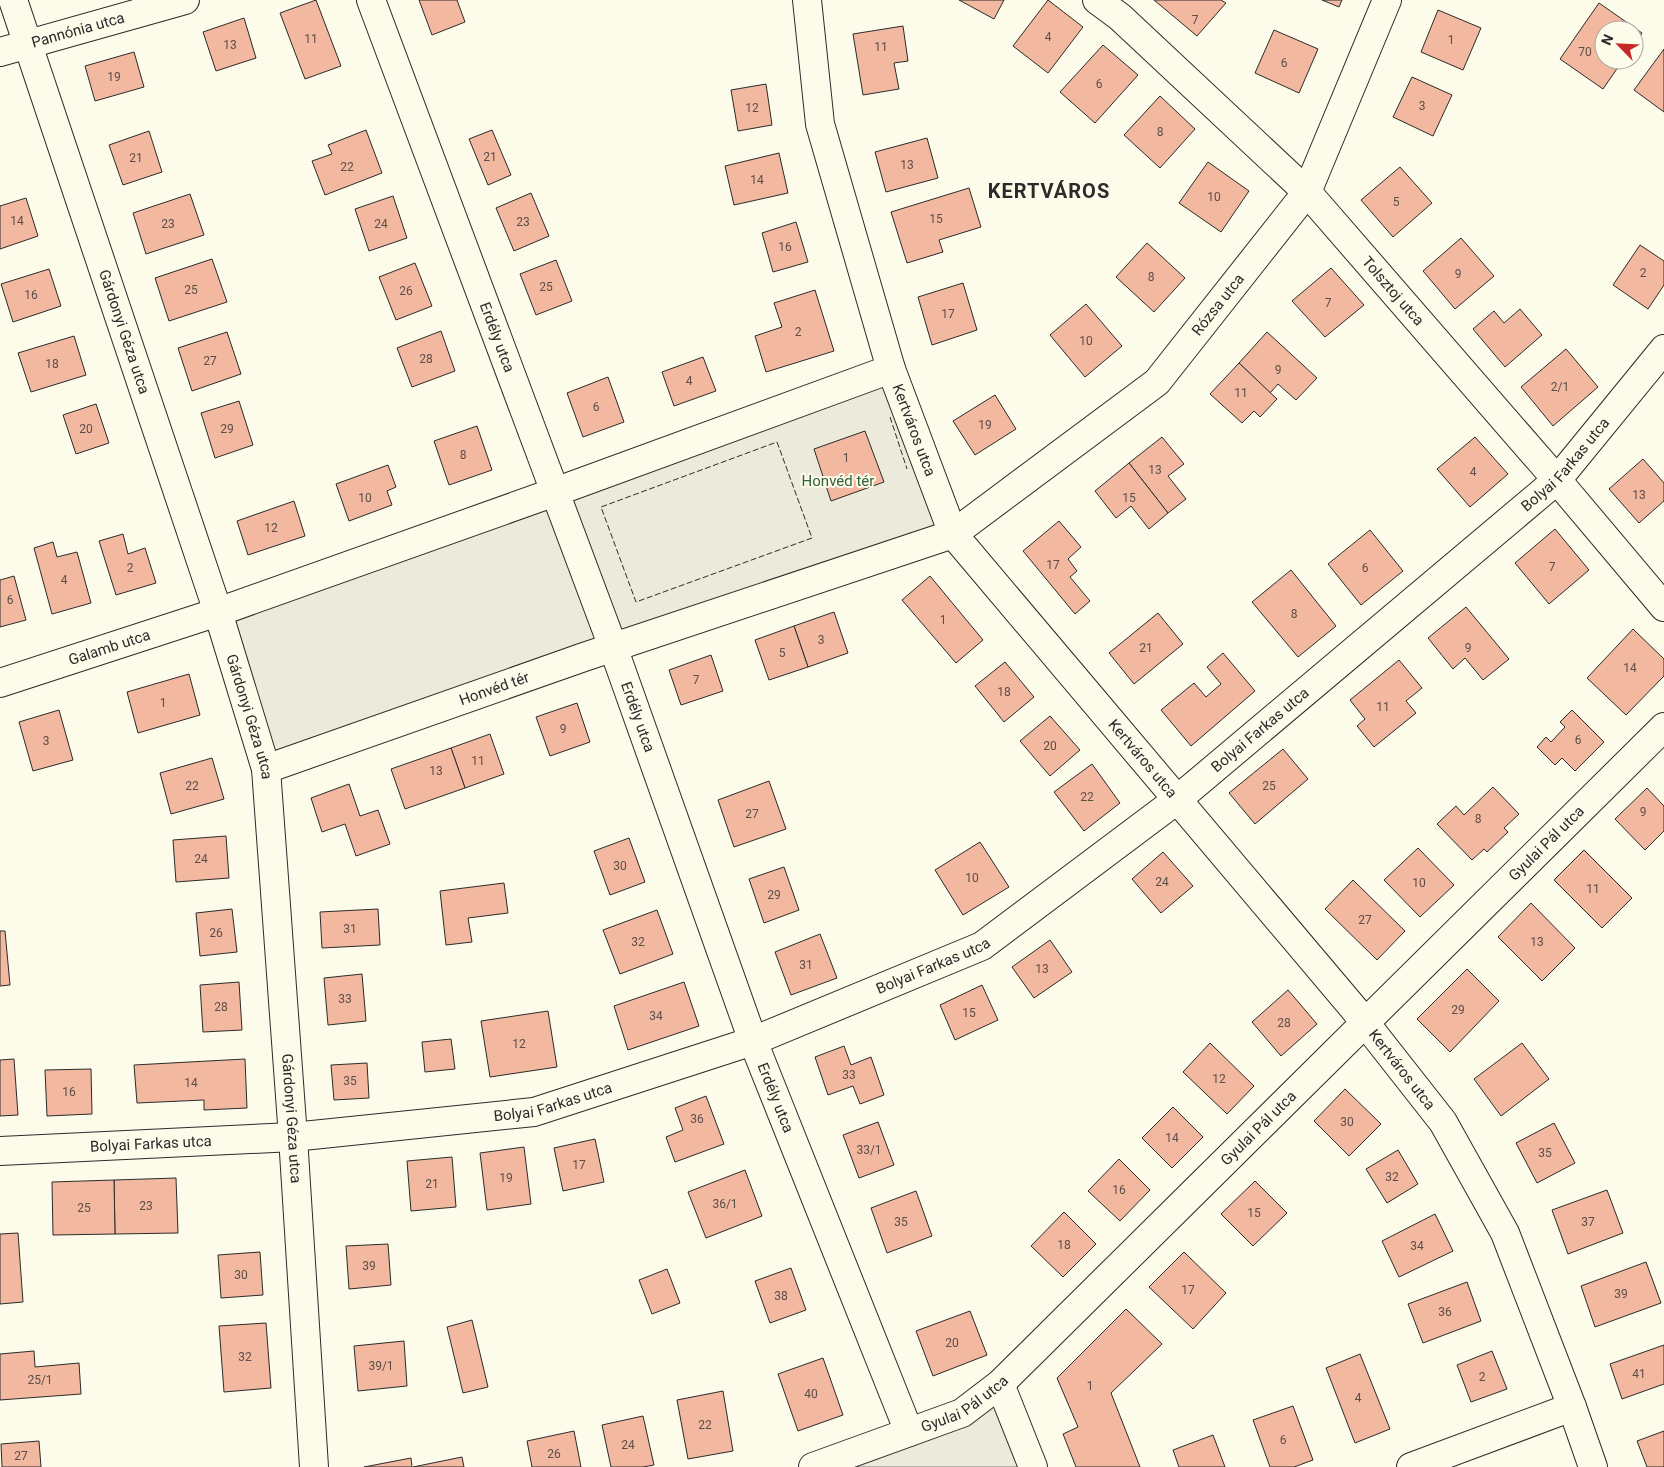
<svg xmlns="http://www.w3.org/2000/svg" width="1664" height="1467" font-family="Roboto,sans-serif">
<rect width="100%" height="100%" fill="#fdfbea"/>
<!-- green -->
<g fill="#ecebdb" stroke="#74746e">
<path d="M891,369L953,534L266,769L218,612Z"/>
<path d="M1000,1384L1033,1467H813Z"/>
</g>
<!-- building -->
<g fill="#f2b8a0" stroke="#2b2b2b">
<path d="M316,0L341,66L305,79L280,13Z"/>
<path d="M419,0H457L465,22L432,35Z"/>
<path d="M959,0H1004L994,19Z"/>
<path d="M1048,0L1083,27L1048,73L1013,46Z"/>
<path d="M1154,0H1221L1226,3L1197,36Z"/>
<path d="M1322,0H1342L1339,7Z"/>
<path d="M1599,3L1642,33L1634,45V30H1604V60H1623L1603,89L1560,59Z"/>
<path d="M1438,10L1481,28L1463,70L1421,52Z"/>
<path d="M244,18L256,58L216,71L203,32Z"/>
<path d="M903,26L908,61L894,63L899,89L863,95L853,34Z"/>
<path d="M1274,30L1318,49L1299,93L1255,73Z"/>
<path d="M1103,45L1138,75L1095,123L1060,92Z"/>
<path d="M1664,49V112L1634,90Z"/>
<path d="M134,52L144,87L95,101L85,66Z"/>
<path d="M1412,77L1452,95L1433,136L1393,117Z"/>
<path d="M766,84L772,125L738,131L731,90Z"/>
<path d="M1160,96L1195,129L1160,168L1124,135Z"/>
<path d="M366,130L382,173L325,195L312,161L332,154L328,145Z"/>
<path d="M492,130L511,175L488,185L469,139Z"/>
<path d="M149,131L162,172L123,185L109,145Z"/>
<path d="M927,138L938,178L886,192L875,152Z"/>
<path d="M779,153L788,193L734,205L725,166Z"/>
<path d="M1208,162L1249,191L1221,232L1179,203Z"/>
<path d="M1400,167L1432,203L1393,237L1361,200Z"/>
<path d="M969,188L981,227L939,240L943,252L907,263L891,212Z"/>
<path d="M531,193L549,236L514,251L496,208Z"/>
<path d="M190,194L204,235L146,254L133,213Z"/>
<path d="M393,196L407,238L369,251L355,209Z"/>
<path d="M26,198L38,236L0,249V206Z"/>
<path d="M796,222L808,262L773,272L762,233Z"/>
<path d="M1461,238L1494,276L1455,309L1423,271Z"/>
<path d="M1147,243L1185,278L1154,312L1116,277Z"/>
<path d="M1640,245L1664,261V285L1648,309L1613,285Z"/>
<path d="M212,259L227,302L169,321L155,278Z"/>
<path d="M556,260L572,301L536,315L520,274Z"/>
<path d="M415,263L432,306L396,320L379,277Z"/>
<path d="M1331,268L1364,305L1325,337L1292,301Z"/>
<path d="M49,269L61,306L13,322L1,284Z"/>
<path d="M963,283L977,330L932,345L918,297Z"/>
<path d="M815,290L834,351L766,372L755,336L782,327L774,303Z"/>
<path d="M1086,304L1122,346L1085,377L1050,335Z"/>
<path d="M1520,309L1542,335L1505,367L1473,329L1494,311L1504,323Z"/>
<path d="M441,331L455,371L412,387L397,348Z"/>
<path d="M227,332L241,374L192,391L178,348Z"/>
<path d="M1267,332L1317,378L1296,400L1278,384L1270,393L1239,363Z"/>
<path d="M74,336L86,375L31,392L18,353Z"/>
<path d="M1566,349L1598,387L1553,426L1521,387Z"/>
<path d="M703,357L716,391L674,406L662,372Z"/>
<path d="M1239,363L1277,399L1260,417L1254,411L1242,423L1210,394Z"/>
<path d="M608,377L624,422L583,437L567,393Z"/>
<path d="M995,395L1016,429L975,455L953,421Z"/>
<path d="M239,401L253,445L215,458L201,413Z"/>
<path d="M96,404L109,443L76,454L63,415Z"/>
<path d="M477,426L492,470L449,485L434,441Z"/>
<path d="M865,431L884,482L831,501L814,449Z"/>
<path d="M1162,437L1184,464L1168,476L1186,499L1168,513L1129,463Z"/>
<path d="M1475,437L1508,474L1470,507L1437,469Z"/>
<path d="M1643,459L1664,483V501L1639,523L1609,489Z"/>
<path d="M1129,463L1168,513L1149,529L1131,506L1116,518L1095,491Z"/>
<path d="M388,465L396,487L387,491L392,505L349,521L336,484Z"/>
<path d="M294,501L305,536L248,555L237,521Z"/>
<path d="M1059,521L1081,547L1068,559L1077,571L1070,577L1090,601L1075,614L1023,551Z"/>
<path d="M1555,529L1589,570L1549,604L1515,563Z"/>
<path d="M1370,530L1403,571L1361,605L1328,564Z"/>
<path d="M123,534L128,554L145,548L156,583L116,595L99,541Z"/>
<path d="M53,542L57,557L77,552L91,603L52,614L34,548Z"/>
<path d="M1291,570L1336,626L1298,657L1252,602Z"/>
<path d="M14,576L26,620L0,627V580Z"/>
<path d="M930,576L983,640L956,663L902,600Z"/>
<path d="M1466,607L1509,659L1483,680L1465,658L1453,669L1428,638Z"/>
<path d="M834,612L848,653L808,667L794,626Z"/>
<path d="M1158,613L1183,644L1134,684L1109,653Z"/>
<path d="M794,626L808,667L769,680L755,640Z"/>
<path d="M1633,629L1664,659V676L1626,715L1587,678Z"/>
<path d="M1223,653L1255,691L1191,746L1161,710L1194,683L1206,697L1221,684L1207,667Z"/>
<path d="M711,655L723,691L681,705L669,670Z"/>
<path d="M1399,660L1422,688L1406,701L1416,713L1374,747L1357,726L1365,719L1350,700Z"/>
<path d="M1005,662L1034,697L1004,722L975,686Z"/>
<path d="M189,674L200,715L138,733L127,692Z"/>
<path d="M577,703L590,742L550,756L536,717Z"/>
<path d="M59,710L73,760L33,771L19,722Z"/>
<path d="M1572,710L1604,742L1575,771L1562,758L1555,765L1537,747L1546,737L1551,742L1565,727L1560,722Z"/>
<path d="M1050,716L1080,750L1050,776L1020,741Z"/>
<path d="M490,734L504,774L465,788L451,748Z"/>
<path d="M451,748L465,788L405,809L391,769Z"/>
<path d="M1283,749L1308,779L1255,824L1229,793Z"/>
<path d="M212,758L224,799L171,814L160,773Z"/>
<path d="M1092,764L1120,803L1084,831L1054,792Z"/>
<path d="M769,781L786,829L734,847L718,800Z"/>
<path d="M349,784L360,816L378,810L390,844L356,856L345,824L322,832L311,798Z"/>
<path d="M1493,787L1519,814L1504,828L1508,832L1487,852L1484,849L1472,860L1437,824L1456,806L1464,815Z"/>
<path d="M1647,788L1664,806V831L1645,850L1615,819Z"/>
<path d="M226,836L229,878L176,882L173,840Z"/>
<path d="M629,838L645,882L610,895L594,851Z"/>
<path d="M980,842L1009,887L963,915L935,870Z"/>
<path d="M1418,848L1454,885L1420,917L1384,880Z"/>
<path d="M1584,850L1632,898L1602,928L1554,880Z"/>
<path d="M1163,852L1193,886L1161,913L1132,879Z"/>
<path d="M784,867L799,910L764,923L749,879Z"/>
<path d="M1353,880L1405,931L1377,960L1325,909Z"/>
<path d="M504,883L508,913L468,918L472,942L446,945L440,891Z"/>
<path d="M1531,903L1575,948L1542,981L1498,937Z"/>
<path d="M232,909L237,952L200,956L196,913Z"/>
<path d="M378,909L380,945L322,948L320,912Z"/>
<path d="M657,910L673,954L620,974L603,930Z"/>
<path d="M0,931H5L10,985L0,986Z"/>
<path d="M820,934L837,978L791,995L775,952Z"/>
<path d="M1050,940L1072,972L1034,998L1012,967Z"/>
<path d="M1467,969L1499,1001L1450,1052L1417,1019Z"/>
<path d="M362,974L366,1021L328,1025L324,978Z"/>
<path d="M239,982L242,1030L203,1032L200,985Z"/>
<path d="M684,982L699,1026L628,1050L614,1006Z"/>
<path d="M982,985L998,1020L955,1040L940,1005Z"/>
<path d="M1288,990L1317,1024L1281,1056L1252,1022Z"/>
<path d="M548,1011L557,1067L490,1077L481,1021Z"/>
<path d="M451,1039L455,1069L425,1072L422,1042Z"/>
<path d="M1210,1043L1254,1086L1227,1114L1183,1072Z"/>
<path d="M1522,1043L1549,1079L1501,1116L1474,1079Z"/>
<path d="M844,1046L851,1065L871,1057L884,1095L860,1104L853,1086L828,1095L815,1057Z"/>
<path d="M14,1059L18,1115L0,1116V1060Z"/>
<path d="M245,1059L247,1108L204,1110V1100L137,1103L134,1065Z"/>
<path d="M367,1063L369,1098L334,1100L331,1065Z"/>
<path d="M91,1069L92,1114L47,1116L45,1070Z"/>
<path d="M1345,1089L1381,1124L1349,1156L1314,1121Z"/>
<path d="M706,1096L724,1144L675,1162L666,1137L683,1130L675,1108Z"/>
<path d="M1173,1107L1203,1137L1172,1168L1142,1138Z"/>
<path d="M878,1122L894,1165L859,1178L843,1135Z"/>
<path d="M1554,1123L1575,1163L1537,1183L1516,1143Z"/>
<path d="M595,1139L604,1182L563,1191L554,1148Z"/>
<path d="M524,1147L531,1204L487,1210L480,1153Z"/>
<path d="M1398,1150L1418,1184L1387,1203L1366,1169Z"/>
<path d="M452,1157L456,1207L411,1211L407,1161Z"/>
<path d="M1119,1159L1150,1190L1120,1221L1088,1191Z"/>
<path d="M745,1170L762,1216L706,1238L688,1192Z"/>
<path d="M176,1178L178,1233L115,1234L114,1180Z"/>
<path d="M114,1180L115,1234L53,1235L52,1182Z"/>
<path d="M1255,1181L1287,1213L1253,1246L1221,1214Z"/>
<path d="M1607,1190L1623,1233L1568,1254L1552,1210Z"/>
<path d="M916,1191L932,1236L887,1253L871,1208Z"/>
<path d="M1064,1212L1096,1244L1063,1277L1031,1246Z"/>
<path d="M1435,1214L1453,1251L1399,1277L1382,1241Z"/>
<path d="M18,1233L23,1302L0,1304V1234Z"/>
<path d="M388,1244L391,1285L349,1289L346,1246Z"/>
<path d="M260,1252L263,1295L221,1298L218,1255Z"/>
<path d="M1184,1252L1226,1293L1193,1329L1149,1287Z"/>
<path d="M1646,1262L1661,1303L1595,1327L1581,1286Z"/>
<path d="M791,1268L806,1310L770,1323L755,1281Z"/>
<path d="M667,1269L680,1303L652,1314L639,1280Z"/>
<path d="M1467,1282L1481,1321L1423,1343L1408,1304Z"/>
<path d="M1126,1309L1162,1344L1111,1393L1140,1467H1076L1063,1434L1078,1427L1057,1378Z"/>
<path d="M970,1311L987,1355L933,1376L916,1331Z"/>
<path d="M472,1320L488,1387L463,1393L447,1327Z"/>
<path d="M266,1323L271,1388L224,1392L219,1326Z"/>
<path d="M404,1341L407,1386L358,1391L354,1346Z"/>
<path d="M1664,1345V1384L1622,1399L1610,1364Z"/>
<path d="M34,1351L35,1367L79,1363L81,1394L0,1400V1354Z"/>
<path d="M1492,1351L1507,1389L1471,1402L1457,1365Z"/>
<path d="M1360,1354L1390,1429L1355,1443L1326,1368Z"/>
<path d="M823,1358L843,1415L798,1431L778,1374Z"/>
<path d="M723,1391L733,1451L688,1459L677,1400Z"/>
<path d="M1293,1406L1313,1460L1294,1467H1270L1253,1420Z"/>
<path d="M643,1416L654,1465L643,1467H611L602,1425Z"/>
<path d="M574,1431L581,1467H532L527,1441Z"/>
<path d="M1664,1431V1467H1647L1637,1441Z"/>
<path d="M1213,1435L1225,1467H1179L1173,1450Z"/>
<path d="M39,1441L41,1467H2L1,1444Z"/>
<path d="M462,1457L464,1467H413Z"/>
<path d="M411,1458L412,1467H364Z"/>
</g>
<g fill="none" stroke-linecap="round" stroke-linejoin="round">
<defs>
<g id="street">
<path id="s1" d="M13,0L218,612L266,769L293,1137L314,1467"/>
<path id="s2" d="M371,0L613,647L753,1041L909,1432"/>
<path id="s3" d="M807,0L820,124L891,369L953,534L1355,1010L1443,1122L1505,1233L1572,1407L1593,1467"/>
<path id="s4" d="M1097,0L1120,17L1307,192L1557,480L1664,607"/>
<path id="s5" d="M0,52L185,0"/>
<path id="s6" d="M0,683L218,612L555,492L891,369"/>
<path id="s7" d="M266,769L584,657L953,534L1157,382L1307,192L1387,0"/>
<path id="s8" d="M0,1151L293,1137L534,1112L753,1041L982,946L1178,799L1557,480L1664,349"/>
<path d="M1000,1384L1033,1467"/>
<path id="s9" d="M813,1467L962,1413L1000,1384L1664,727"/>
<path d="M1411,1467L1572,1407"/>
</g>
</defs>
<!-- street casing -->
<use href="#street" stroke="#2b2b2b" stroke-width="30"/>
<!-- street -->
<use href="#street" stroke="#fdfbea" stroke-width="28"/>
<!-- fence -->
<g stroke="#2b2b2b" stroke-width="1" stroke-dasharray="6 2.5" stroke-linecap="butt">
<path d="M890,417L907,469"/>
<path d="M777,442L812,538L636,602L601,507Z"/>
</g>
</g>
<g text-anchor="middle" stroke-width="4" stroke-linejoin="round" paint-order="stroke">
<!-- number labels -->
<g font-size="12" fill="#5d4e48">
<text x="1195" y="24">7</text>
<text x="1048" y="41">4</text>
<text x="311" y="43">11</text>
<text x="1451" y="44">1</text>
<text x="230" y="49">13</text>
<text x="881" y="51">11</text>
<text x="1585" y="56">70</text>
<text x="1284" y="67">6</text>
<text x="114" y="81">19</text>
<text x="1099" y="88">6</text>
<text x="1422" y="110">3</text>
<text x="752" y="112">12</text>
<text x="1160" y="136">8</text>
<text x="490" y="161">21</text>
<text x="136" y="162">21</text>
<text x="907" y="169">13</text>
<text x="347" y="171">22</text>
<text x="757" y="184">14</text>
<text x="1214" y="201">10</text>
<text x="1396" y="206">5</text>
<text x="936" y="223">15</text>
<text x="17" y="225">14</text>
<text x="523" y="226">23</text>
<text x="168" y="228">23</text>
<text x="381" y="228">24</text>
<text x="785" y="251">16</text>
<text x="1643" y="277">2</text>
<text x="1458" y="278">9</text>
<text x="1151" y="281">8</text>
<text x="546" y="291">25</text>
<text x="191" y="294">25</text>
<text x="406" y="295">26</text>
<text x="31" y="299">16</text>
<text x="1328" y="307">7</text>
<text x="948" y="318">17</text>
<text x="798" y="336">2</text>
<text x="1086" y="345">10</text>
<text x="426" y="363">28</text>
<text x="210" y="365">27</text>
<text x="52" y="368">18</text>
<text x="1278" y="374">9</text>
<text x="689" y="385">4</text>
<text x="1560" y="391">2/1</text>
<text x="1241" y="397">11</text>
<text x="596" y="411">6</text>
<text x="985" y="429">19</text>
<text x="86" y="433">20</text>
<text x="227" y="433">29</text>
<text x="463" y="459">8</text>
<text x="846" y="462">1</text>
<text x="1155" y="474">13</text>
<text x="1473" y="476">4</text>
<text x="1639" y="499">13</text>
<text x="365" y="502">10</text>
<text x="1129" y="502">15</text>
<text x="271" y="532">12</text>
<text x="1053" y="569">17</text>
<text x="1552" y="571">7</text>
<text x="130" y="572">2</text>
<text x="1365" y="572">6</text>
<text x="64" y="584">4</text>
<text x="10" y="604">6</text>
<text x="1294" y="618">8</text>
<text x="943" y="624">1</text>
<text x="821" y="644">3</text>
<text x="1146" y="652">21</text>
<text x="1468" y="652">9</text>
<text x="782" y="657">5</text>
<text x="1630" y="672">14</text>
<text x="696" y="684">7</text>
<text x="1004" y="696">18</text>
<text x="163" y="707">1</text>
<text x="1383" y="711">11</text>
<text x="563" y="733">9</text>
<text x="1578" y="744">6</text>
<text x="46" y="745">3</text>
<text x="1050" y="750">20</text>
<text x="478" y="765">11</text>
<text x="436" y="775">13</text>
<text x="192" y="790">22</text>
<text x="1269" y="790">25</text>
<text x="1087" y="801">22</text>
<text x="1643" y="816">9</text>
<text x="752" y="818">27</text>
<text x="1478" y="823">8</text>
<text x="201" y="863">24</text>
<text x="620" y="870">30</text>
<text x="972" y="882">10</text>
<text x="1162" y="886">24</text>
<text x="1419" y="887">10</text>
<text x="1593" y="893">11</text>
<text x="774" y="899">29</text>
<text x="1365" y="924">27</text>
<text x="350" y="933">31</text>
<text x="216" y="937">26</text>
<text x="638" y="946">32</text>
<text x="1537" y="946">13</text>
<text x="806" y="969">31</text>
<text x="1042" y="973">13</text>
<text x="345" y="1003">33</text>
<text x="221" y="1011">28</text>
<text x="1458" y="1014">29</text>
<text x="969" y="1017">15</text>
<text x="656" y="1020">34</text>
<text x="1284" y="1027">28</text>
<text x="519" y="1048">12</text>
<text x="849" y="1079">33</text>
<text x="1219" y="1083">12</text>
<text x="350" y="1085">35</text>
<text x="191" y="1087">14</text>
<text x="69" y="1096">16</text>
<text x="697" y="1123">36</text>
<text x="1347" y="1126">30</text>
<text x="1172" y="1142">14</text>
<text x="869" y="1154">33/1</text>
<text x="1545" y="1157">35</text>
<text x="579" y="1169">17</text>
<text x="1392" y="1181">32</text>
<text x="506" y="1182">19</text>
<text x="432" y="1188">21</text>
<text x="1119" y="1194">16</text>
<text x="725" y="1208">36/1</text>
<text x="146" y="1210">23</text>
<text x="84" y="1212">25</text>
<text x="1254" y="1217">15</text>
<text x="901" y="1226">35</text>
<text x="1588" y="1226">37</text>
<text x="1064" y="1249">18</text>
<text x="1417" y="1250">34</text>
<text x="369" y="1270">39</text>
<text x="241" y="1279">30</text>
<text x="1188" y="1294">17</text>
<text x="1621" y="1298">39</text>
<text x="781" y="1300">38</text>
<text x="1445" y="1316">36</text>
<text x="952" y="1347">20</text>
<text x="245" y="1361">32</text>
<text x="381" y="1370">39/1</text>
<text x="1639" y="1378">41</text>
<text x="1482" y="1381">2</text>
<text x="40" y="1384">25/1</text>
<text x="1090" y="1390">1</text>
<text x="811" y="1398">40</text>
<text x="1358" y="1402">4</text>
<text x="705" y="1429">22</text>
<text x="1283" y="1444">6</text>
<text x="628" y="1449">24</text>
<text x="554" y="1458">26</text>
<text x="21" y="1460">27</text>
</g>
<!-- street labels -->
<g font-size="15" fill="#2b2b2b" stroke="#fdfbea">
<text dy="5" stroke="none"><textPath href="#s5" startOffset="81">Pannónia utca</textPath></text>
<text dy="5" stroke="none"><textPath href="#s4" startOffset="416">Tolsztoj utca</textPath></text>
<text dy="5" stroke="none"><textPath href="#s7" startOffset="1079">Rózsa utca</textPath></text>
<text dy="5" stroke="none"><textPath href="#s1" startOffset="350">Gárdonyi Géza utca</textPath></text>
<text dy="5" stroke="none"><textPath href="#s2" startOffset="360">Erdély utca</textPath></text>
<text dy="5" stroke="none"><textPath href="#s3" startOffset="445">Kertváros utca</textPath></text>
<text dy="5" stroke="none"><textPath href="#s8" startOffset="1771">Bolyai Farkas utca</textPath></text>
<text dy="5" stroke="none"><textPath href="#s6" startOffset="115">Galamb utca</textPath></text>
<text dy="5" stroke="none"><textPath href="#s7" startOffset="242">Honvéd tér</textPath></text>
<text dy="5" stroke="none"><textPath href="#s1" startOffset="755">Gárdonyi Géza utca</textPath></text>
<text dy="5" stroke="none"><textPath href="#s2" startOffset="765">Erdély utca</textPath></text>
<text dy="5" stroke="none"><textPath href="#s8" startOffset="1366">Bolyai Farkas utca</textPath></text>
<text dy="5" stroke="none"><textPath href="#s3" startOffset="850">Kertváros utca</textPath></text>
<text dy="5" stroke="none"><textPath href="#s9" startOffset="975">Gyulai Pál utca</textPath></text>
<text dy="5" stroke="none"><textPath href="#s8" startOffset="961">Bolyai Farkas utca</textPath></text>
<text dy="5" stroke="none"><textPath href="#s3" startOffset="1255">Kertváros utca</textPath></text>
<text dy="5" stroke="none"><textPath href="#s2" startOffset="1170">Erdély utca</textPath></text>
<text dy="5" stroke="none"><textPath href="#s8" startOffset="556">Bolyai Farkas utca</textPath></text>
<text dy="5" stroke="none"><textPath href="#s1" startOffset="1160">Gárdonyi Géza utca</textPath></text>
<text dy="5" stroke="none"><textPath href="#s9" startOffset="570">Gyulai Pál utca</textPath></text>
<text dy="5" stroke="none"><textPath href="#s8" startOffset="151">Bolyai Farkas utca</textPath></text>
<text dy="5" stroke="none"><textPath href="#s9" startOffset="165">Gyulai Pál utca</textPath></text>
</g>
<!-- park labels -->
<g font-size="15" fill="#34623c" stroke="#fdfbea">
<text x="838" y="486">Honvéd tér</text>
</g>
<!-- district labels -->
<g font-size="20" font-weight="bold" letter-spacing="1" fill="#2b2b2b" stroke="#fdfbea">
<text x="1049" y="198">KERTVÁROS</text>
</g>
</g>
<!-- north arrow -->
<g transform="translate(1619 45) rotate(294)"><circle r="24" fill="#fdfbea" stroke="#a9a89e"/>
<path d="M0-4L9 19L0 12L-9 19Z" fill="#c62828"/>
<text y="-8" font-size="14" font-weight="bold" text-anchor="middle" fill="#2b2b2b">N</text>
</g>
</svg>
